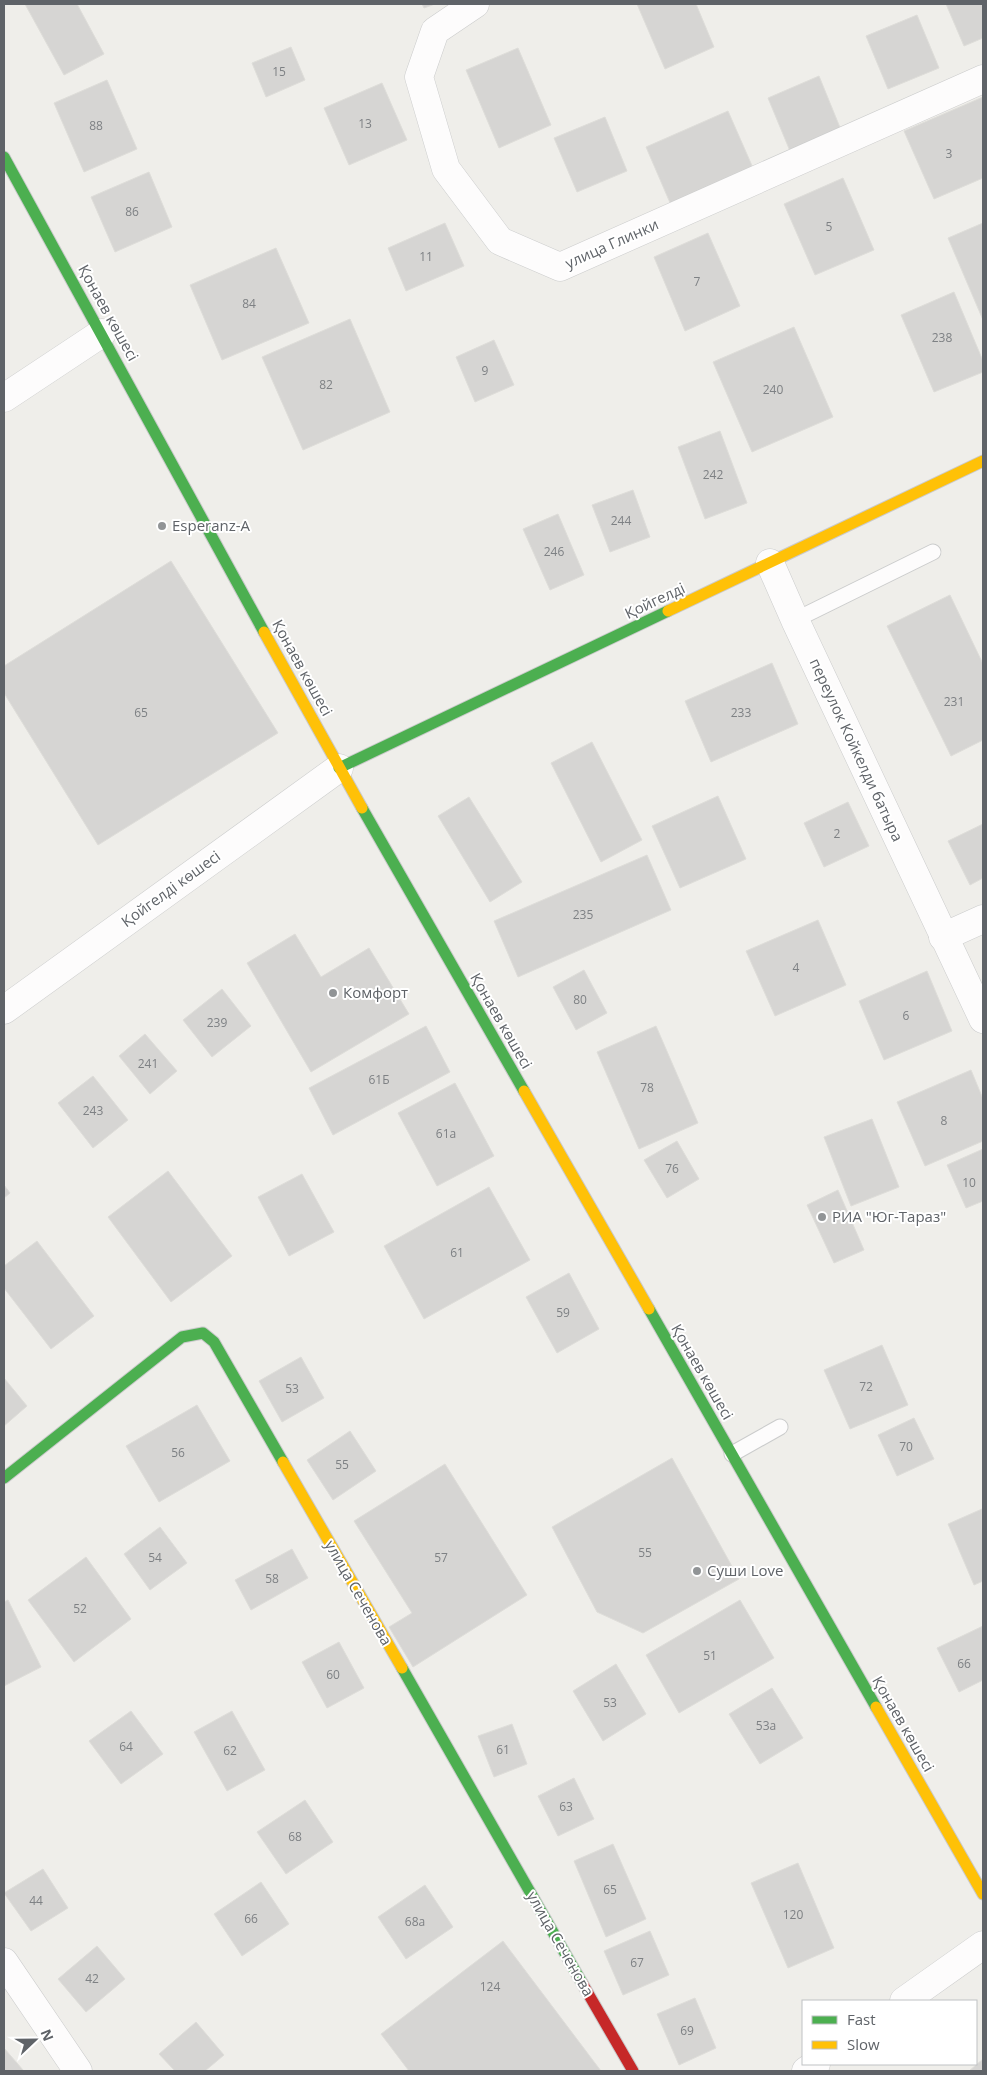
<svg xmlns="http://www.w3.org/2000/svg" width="987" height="2075" font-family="'Open Sans',sans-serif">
<rect width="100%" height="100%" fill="#efeeea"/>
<!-- building -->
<g fill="#d6d5d3" stroke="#deddd9">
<path d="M25,4H77L104,54L64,75Z"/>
<path d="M422,4H435L424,8Z"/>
<path d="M637,4H696L714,47L665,69Z"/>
<path d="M946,4H983V38L964,46Z"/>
<path d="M917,15L939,68L888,89L866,36Z"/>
<path d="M291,47L305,80L266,97L252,63Z"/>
<path d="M518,48L551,125L499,148L466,70Z"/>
<path d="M819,76L841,130L790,151L768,98Z"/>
<path d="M107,80L137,149L84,172L54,103Z"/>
<path d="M382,83L407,140L349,165L324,108Z"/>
<path d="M983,97V178L934,199L904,131Z"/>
<path d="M728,111L753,168L671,205L646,147Z"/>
<path d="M605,117L627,171L577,192L554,138Z"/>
<path d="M149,172L172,227L115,252L91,197Z"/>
<path d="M843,178L874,250L815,275L784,204Z"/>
<path d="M445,223L464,266L406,291L388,248Z"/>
<path d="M983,223V320L948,238Z"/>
<path d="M708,233L740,306L685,331L654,257Z"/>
<path d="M276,248L309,323L222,360L190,285Z"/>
<path d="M954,292L983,361V372L934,392L901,315Z"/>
<path d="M350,319L390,412L303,450L262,357Z"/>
<path d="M794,327L833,417L752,452L713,362Z"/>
<path d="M494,340L514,385L475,402L456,357Z"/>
<path d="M720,431L747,503L705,519L678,447Z"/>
<path d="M633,490L650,537L610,552L592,505Z"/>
<path d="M558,514L584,575L550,590L523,529Z"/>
<path d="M171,561L278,733L98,845L4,693V666Z"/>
<path d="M950,595L983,664V740L951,756L887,626Z"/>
<path d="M772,663L798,724L711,762L685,701Z"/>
<path d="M592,742L642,840L601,862L551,763Z"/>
<path d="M718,796L746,859L680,888L652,826Z"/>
<path d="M469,797L522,882L490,902L438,816Z"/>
<path d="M848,802L869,846L824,867L804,823Z"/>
<path d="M983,824V878L970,885L948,841Z"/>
<path d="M647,855L671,910L518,977L494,921Z"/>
<path d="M818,920L846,985L775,1016L746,951Z"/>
<path d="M295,934L321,977L369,948L409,1014L311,1072L247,963Z"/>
<path d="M584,970L607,1013L576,1030L553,987Z"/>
<path d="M927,971L952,1031L884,1060L859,1001Z"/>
<path d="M222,989L251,1026L212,1057L183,1020Z"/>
<path d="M426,1026L450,1072L333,1135L309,1088Z"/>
<path d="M656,1026L698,1123L639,1149L597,1052Z"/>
<path d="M145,1034L177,1071L150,1094L119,1056Z"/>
<path d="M971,1070L983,1099V1141L925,1166L897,1102Z"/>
<path d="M93,1076L128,1120L93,1148L58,1103Z"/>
<path d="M455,1083L494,1156L437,1186L398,1113Z"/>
<path d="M872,1119L899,1187L851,1206L824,1137Z"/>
<path d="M677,1141L699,1179L667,1198L644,1160Z"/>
<path d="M983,1149V1201L966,1208L947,1165Z"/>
<path d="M168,1171L232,1256L171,1302L108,1217Z"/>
<path d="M302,1174L334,1232L289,1256L258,1197Z"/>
<path d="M4,1185L10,1193L4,1198Z"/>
<path d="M489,1187L530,1260L424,1319L384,1246Z"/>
<path d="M838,1190L864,1250L834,1263L807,1205Z"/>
<path d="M37,1241L94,1316L51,1349L4,1288V1266Z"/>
<path d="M569,1273L599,1329L557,1353L526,1297Z"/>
<path d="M882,1345L908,1405L850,1429L824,1370Z"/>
<path d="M301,1357L324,1398L282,1422L259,1381Z"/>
<path d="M4,1378L27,1406L4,1426Z"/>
<path d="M197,1405L230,1461L159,1502L126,1446Z"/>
<path d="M914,1418L934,1459L897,1476L878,1435Z"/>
<path d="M350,1431L376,1471L333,1500L307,1460Z"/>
<path d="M672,1458L739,1579L643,1633L597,1612L552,1527Z"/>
<path d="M445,1464L527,1595L413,1667L389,1627L412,1613L354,1521Z"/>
<path d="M982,1509L983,1581L974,1585L948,1524Z"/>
<path d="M160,1527L187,1563L150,1590L124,1554Z"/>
<path d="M292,1549L308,1578L251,1610L235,1580Z"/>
<path d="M86,1557L131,1619L74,1662L28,1600Z"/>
<path d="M8,1600L41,1667L4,1686V1602Z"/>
<path d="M740,1600L774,1658L679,1713L646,1655Z"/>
<path d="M983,1626V1680L959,1692L937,1648Z"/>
<path d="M339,1642L364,1688L327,1708L302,1662Z"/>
<path d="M616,1664L646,1714L603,1741L573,1691Z"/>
<path d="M772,1688L803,1738L760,1764L729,1714Z"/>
<path d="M131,1711L163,1754L121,1784L89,1741Z"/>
<path d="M232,1711L265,1770L227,1791L194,1732Z"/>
<path d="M512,1724L527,1764L494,1777L478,1736Z"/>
<path d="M574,1778L594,1819L558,1836L538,1796Z"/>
<path d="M305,1800L333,1842L286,1874L257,1832Z"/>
<path d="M613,1844L646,1919L606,1937L574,1861Z"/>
<path d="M798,1863L834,1948L788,1968L751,1883Z"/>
<path d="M43,1869L68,1908L31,1931L4,1893Z"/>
<path d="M261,1882L289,1924L242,1956L214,1914Z"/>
<path d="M425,1885L453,1927L406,1959L378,1917Z"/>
<path d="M650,1931L669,1975L623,1995L604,1951Z"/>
<path d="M503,1941L601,2071H409L381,2034Z"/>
<path d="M97,1946L125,1979L86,2012L58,1979Z"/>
<path d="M695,1998L716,2048L679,2065L657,2014Z"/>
<path d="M196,2022L224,2055L205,2071H175L159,2054Z"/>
<path d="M4,2048L23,2070L22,2071H4Z"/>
<path d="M983,2059V2071H969Z"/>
</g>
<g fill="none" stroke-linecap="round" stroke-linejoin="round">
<defs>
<g id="lane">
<path d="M795,620L933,552"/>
<path d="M732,1454L780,1427"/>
</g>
<g id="street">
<path d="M475,4L435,31L419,77L446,169L500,241L560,267L983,79"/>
<path d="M4,398L102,333"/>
<path d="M770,563L795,620L983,1019"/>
<path d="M943,937L983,919"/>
<path d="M4,1010L339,768"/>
<path d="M4,1962L78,2071"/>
<path d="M904,2001L983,1945"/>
<path d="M806,2071L816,2064"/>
</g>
<g id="fast">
<path d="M4,157L264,632"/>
<path d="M339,768L668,611"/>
<path d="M362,808L524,1091"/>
<path d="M649,1309L876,1707"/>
<path d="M4,1478L182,1337L203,1333L214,1342L283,1462"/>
<path d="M402,1668L582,1983"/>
</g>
<g id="slow">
<path d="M668,611L983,461"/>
<path d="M264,632L362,808"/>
<path d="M524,1091L649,1309"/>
<path d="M283,1462L402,1668"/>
<path d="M876,1707L983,1894"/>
</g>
<path id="jam" d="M582,1983L633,2071"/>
</defs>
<!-- lane casing -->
<use href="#lane" stroke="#cbcccc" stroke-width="17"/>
<!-- street casing -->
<use href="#street" stroke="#cbcccc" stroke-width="29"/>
<!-- fast casing -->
<use href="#fast" stroke="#cacacb" stroke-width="13"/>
<!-- slow casing -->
<use href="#slow" stroke="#cacacb" stroke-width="13"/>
<!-- jam casing -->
<use href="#jam" stroke="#cacacb" stroke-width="13"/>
<!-- lane -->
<use href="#lane" stroke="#fdfcfc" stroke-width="15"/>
<!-- street -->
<use href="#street" stroke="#fdfcfc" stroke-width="28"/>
<!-- fast -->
<use href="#fast" stroke="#4caf50" stroke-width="11"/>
<!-- slow -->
<use href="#slow" stroke="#ffc107" stroke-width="11"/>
<!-- jam -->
<use href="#jam" stroke="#c62828" stroke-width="11"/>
</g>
<!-- markers -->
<g fill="#919496" stroke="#fff" stroke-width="2">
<circle cx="162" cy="526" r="5"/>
<circle cx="333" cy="993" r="5"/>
<circle cx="822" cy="1217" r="5"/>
<circle cx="697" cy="1571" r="5"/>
</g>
<g text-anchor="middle" stroke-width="4" stroke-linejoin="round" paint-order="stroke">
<!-- number labels -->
<g font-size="12" fill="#7e8184">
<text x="279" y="76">15</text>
<text x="365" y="128">13</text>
<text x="96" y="130">88</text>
<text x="949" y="158">3</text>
<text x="132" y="216">86</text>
<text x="829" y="231">5</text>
<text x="426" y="261">11</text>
<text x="697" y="286">7</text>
<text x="249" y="308">84</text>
<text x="942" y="342">238</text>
<text x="485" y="375">9</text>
<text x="326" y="389">82</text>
<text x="773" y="394">240</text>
<text x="713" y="479">242</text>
<text x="621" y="525">244</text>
<text x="554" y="556">246</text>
<text x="954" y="706">231</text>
<text x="141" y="717">65</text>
<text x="741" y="717">233</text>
<text x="837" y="838">2</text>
<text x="583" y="919">235</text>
<text x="796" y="972">4</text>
<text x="580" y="1004">80</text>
<text x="906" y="1020">6</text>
<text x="217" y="1027">239</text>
<text x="148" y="1068">241</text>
<text x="379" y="1084">61Б</text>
<text x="647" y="1092">78</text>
<text x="93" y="1115">243</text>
<text x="944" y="1125">8</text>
<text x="446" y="1138">61а</text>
<text x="672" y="1173">76</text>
<text x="969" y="1187">10</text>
<text x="457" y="1257">61</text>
<text x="563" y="1317">59</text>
<text x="866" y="1391">72</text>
<text x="292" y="1393">53</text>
<text x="906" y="1451">70</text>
<text x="178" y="1457">56</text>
<text x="342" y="1469">55</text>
<text x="645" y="1557">55</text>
<text x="155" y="1562">54</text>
<text x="441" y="1562">57</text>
<text x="272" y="1583">58</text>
<text x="80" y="1613">52</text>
<text x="710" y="1660">51</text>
<text x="964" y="1668">66</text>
<text x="333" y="1679">60</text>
<text x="610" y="1707">53</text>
<text x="766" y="1730">53а</text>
<text x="126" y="1751">64</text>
<text x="503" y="1754">61</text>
<text x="230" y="1755">62</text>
<text x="566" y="1811">63</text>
<text x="295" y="1841">68</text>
<text x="610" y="1894">65</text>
<text x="36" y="1905">44</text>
<text x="793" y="1919">120</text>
<text x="251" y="1923">66</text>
<text x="415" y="1926">68а</text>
<text x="637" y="1967">67</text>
<text x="92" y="1983">42</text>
<text x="490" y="1991">124</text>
<text x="687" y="2035">69</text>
</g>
<!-- street labels -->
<g font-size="15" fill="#5f6368" stroke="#fff">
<text transform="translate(612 244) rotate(-24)" y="5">улица Глинки</text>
<text transform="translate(108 313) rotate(61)" y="5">Қонаев көшесі</text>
<text transform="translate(655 601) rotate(-25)" y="5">Қойгелді</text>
<text transform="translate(302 668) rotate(61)" y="5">Қонаев көшесі</text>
<text transform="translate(856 750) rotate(65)" y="5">переулок Койкелди батыра</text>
<text transform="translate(171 889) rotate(-36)" y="5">Қойгелді көшесі</text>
<text transform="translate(501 1021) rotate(60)" y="5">Қонаев көшесі</text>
<text transform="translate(702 1372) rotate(60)" y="5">Қонаев көшесі</text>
<text transform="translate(358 1593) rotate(60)" y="5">улица Сеченова</text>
<text transform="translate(903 1724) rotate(60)" y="5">Қонаев көшесі</text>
<text transform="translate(560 1944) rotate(60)" y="5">улица Сеченова</text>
</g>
<!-- poi labels -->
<g font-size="15" fill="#5f6368" stroke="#fff" text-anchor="start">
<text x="172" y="531">Esperanz-A</text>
<text x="343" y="998">Комфорт</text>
<text x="832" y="1222">РИА "Юг-Тараз"</text>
<text x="707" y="1576">Суши Love</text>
</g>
</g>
<!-- border -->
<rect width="987" height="2075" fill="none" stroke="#5f6368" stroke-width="10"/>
<!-- legend -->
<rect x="802" y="2000" width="175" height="65" fill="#ffffff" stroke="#bfc1c3"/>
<rect x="812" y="2016" width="25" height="8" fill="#4caf50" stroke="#bfc1c3"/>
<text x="847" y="2025" font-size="15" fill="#5f6368">Fast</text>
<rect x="812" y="2041" width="25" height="8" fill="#ffc107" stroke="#bfc1c3"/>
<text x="847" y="2050" font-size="15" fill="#5f6368">Slow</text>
<!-- north arrow -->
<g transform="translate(35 2040) rotate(68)" stroke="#ffffff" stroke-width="4" paint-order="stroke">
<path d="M0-4L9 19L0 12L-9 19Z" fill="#5f6368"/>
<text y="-8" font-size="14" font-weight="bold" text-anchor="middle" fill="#5f6368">N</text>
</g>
</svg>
